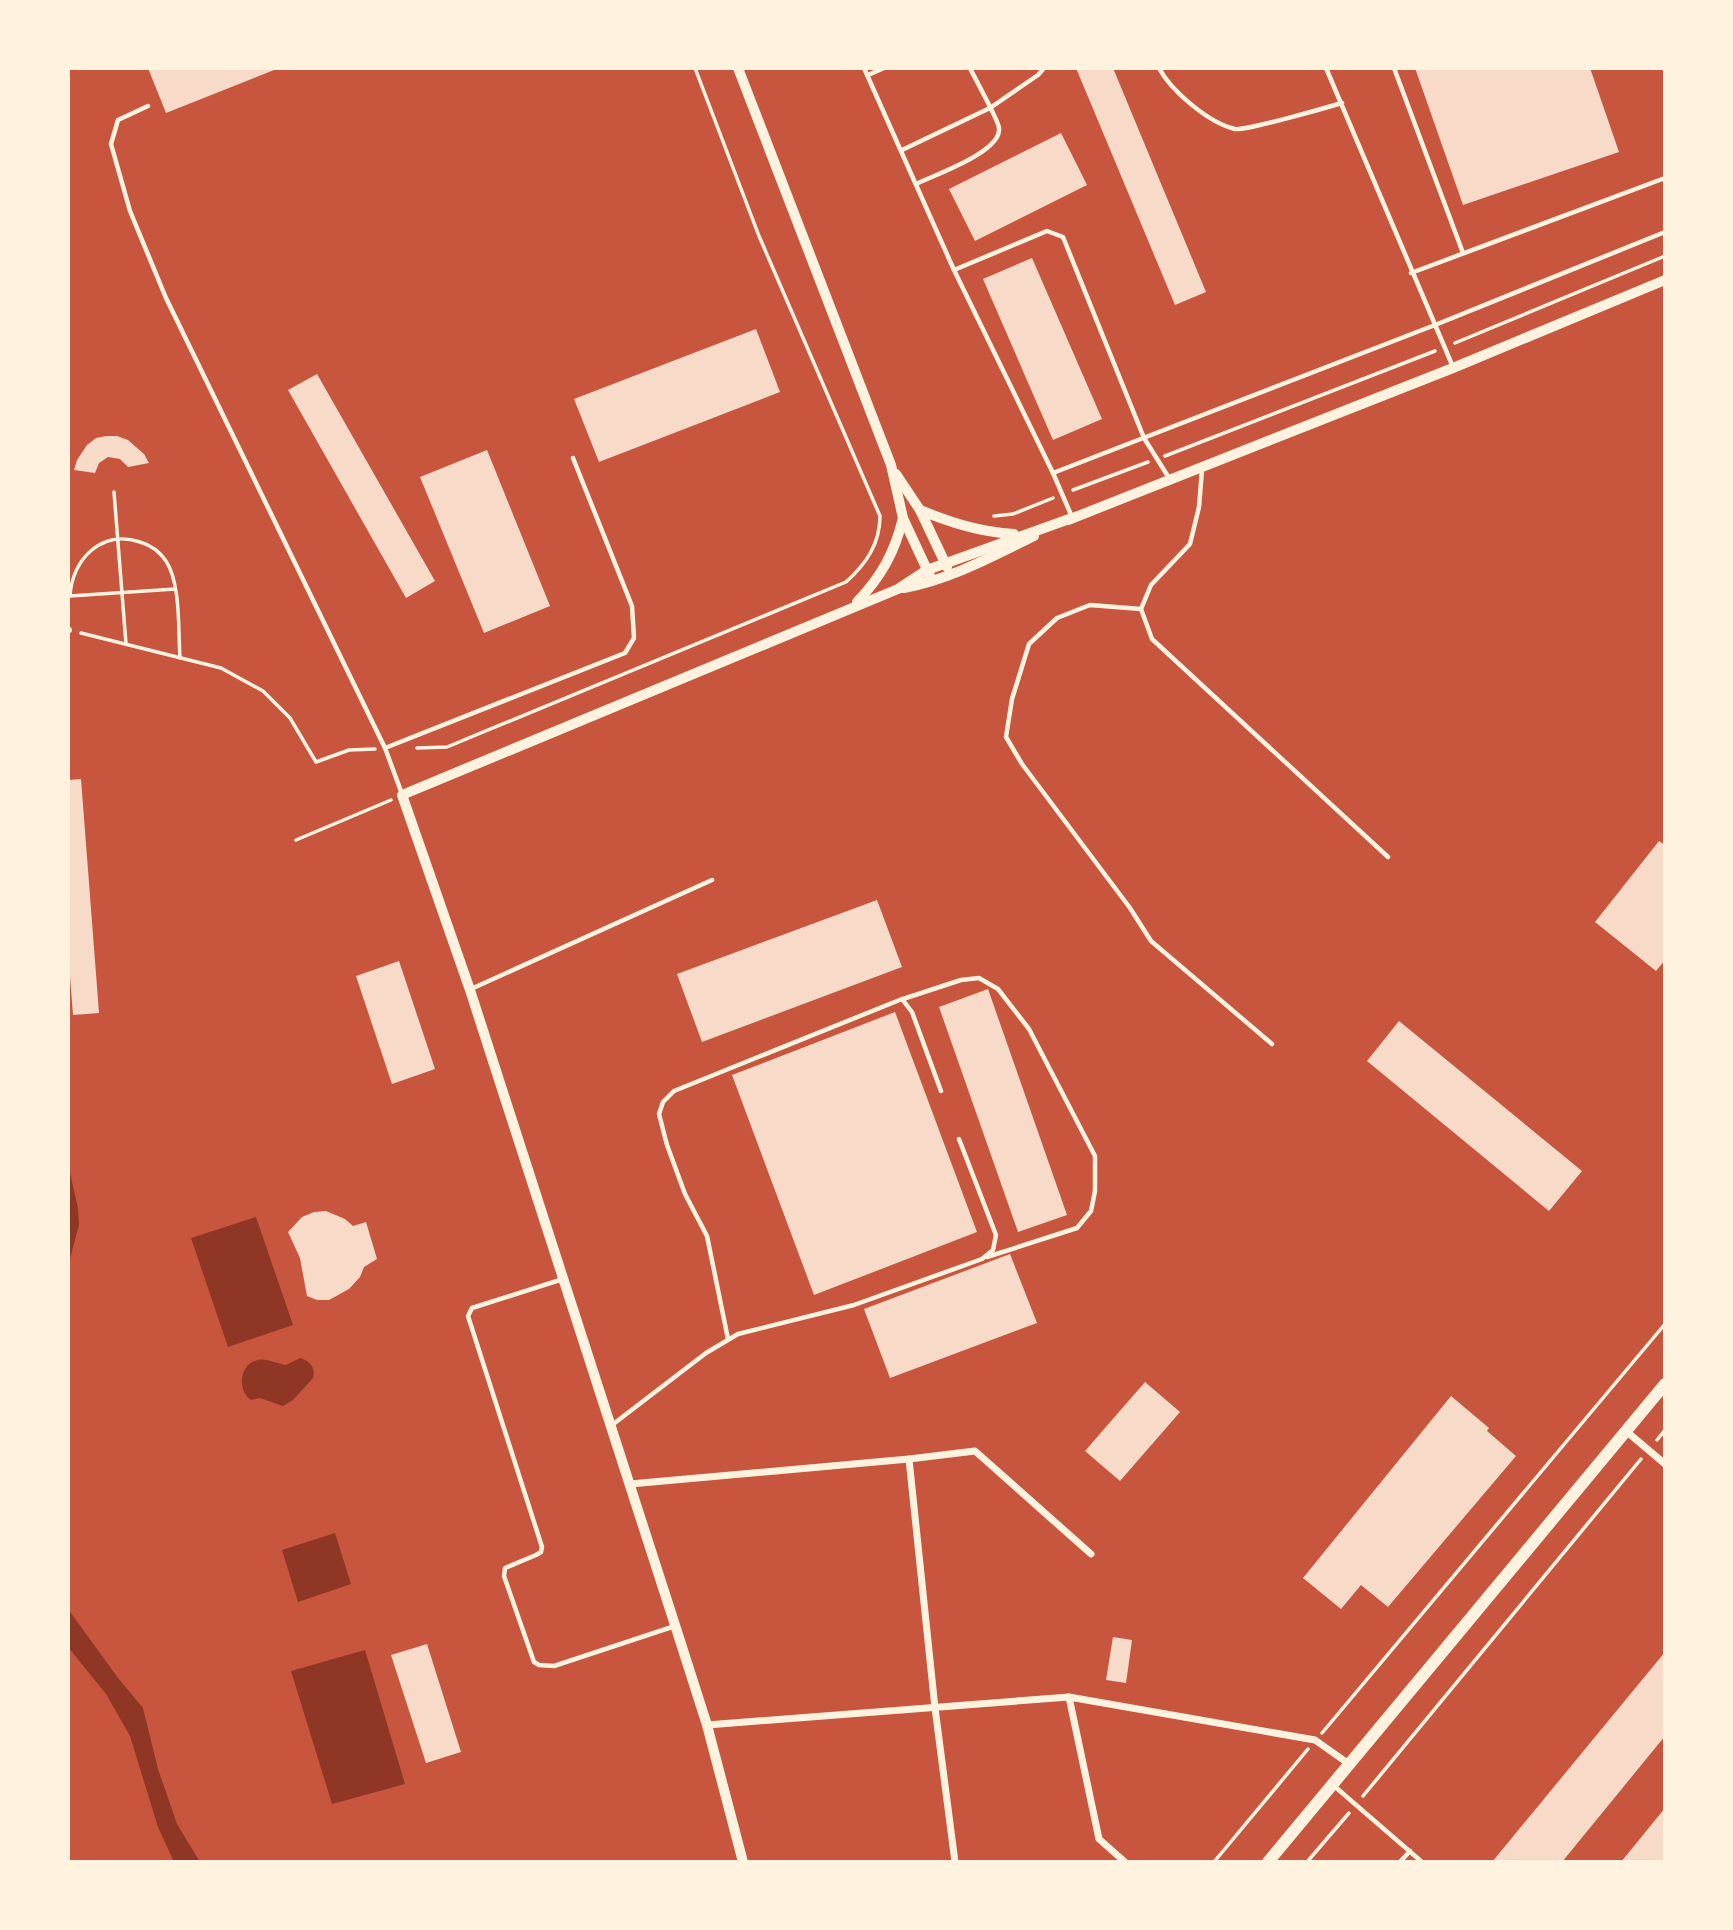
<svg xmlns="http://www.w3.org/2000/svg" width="1733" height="1930" font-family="'Open Sans',sans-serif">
<rect width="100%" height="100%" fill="#c8553d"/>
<!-- water -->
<g fill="#8f3625">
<path d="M68,1164L78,1208L79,1225L68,1266Z"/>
<path d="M256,1217L293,1325L228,1347L191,1238Z"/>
<path d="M300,1358C310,1361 316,1368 313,1378L293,1400L283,1406L260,1398L251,1400C237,1391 239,1363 258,1360C266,1358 277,1364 286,1365Z"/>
<path d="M335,1533L351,1584L298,1602L282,1550Z"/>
<path d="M68,1609L118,1678L143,1708L158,1769L177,1824L200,1862H174L158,1827L130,1736L106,1694L68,1647Z"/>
<path d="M365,1650L405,1784L332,1804L291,1671Z"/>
</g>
<!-- building -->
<g fill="#f7dbc8">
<path d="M148,68H279L166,113Z"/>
<path d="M1076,68H1113L1206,292L1175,305Z"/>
<path d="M1415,68H1590L1619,152L1463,205Z"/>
<path d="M1061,133L1087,185L975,241L949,189Z"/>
<path d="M1032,258L1102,419L1053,440L983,279Z"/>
<path d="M756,329L780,392L599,462L574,399Z"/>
<path d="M317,374L435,581L406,598L288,390Z"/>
<path d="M106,436H117L128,440L144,454L149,463L128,467L120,459L108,457L99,463L95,473L74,470L77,460L87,445L96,438Z"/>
<path d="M487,450L550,606L484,633L420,477Z"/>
<path d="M81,779L99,1013L73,1015L68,951V780Z"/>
<path d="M1659,841L1665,845V960L1656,971L1595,922Z"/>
<path d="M877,900L902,967L702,1042L677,974Z"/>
<path d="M399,961L435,1069L392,1084L356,976Z"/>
<path d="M988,989L1067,1215L1018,1232L939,1007Z"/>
<path d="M895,1012L977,1232L814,1295L732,1075Z"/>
<path d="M1399,1021L1582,1171L1549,1211L1367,1061Z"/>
<path d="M326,1211L345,1219L353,1226L366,1222L377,1259L364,1267L360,1277L349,1289L329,1300H317L307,1296L300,1258L288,1232L302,1217L314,1212Z"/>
<path d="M1010,1254L1037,1323L890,1378L864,1309Z"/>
<path d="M1145,1382L1180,1412L1120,1481L1085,1451Z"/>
<path d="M1451,1396L1489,1428L1487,1431L1516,1456L1388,1607L1361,1585L1341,1609L1303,1578Z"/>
<path d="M1113,1637L1132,1640L1126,1683L1106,1680Z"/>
<path d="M427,1644L461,1752L426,1763L391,1655Z"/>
<path d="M1665,1652V1736L1562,1862H1492Z"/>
<path d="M1665,1808V1862H1621Z"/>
</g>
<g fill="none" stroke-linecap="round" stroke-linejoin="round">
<!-- path -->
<g stroke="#fff3e0" stroke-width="3.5">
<path d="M1455,343L1665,256"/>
<path d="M1165,456L1435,351"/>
<path d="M1073,490L1148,462"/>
<path d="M114,492L126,644"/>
<path d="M994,516L1013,514L1053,498"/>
<path d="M175,589L70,596C72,559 102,529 140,542C150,545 160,552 166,561C181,584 178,630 180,658"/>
<path d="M81,633L221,668L263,691L290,718L316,762L349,750L375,749"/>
<path d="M417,748L447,747L846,582C866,564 880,544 880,516L759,236L695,68"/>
<path d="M296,840L391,800"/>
<path d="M1657,1440L1665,1430"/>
<path d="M1322,1733L1665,1324"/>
<path d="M1363,1796L1641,1459"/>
<path d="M1214,1862L1308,1749"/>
<path d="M1307,1862L1349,1813"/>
</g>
<!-- service -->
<g stroke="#fff3e0" stroke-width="4.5">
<path d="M864,68L954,270L1053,473L1072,517"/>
<path d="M1159,68C1171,91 1209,123 1235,129C1245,131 1325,108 1342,103"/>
<path d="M1326,68L1453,367"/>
<path d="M1394,68L1463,253"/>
<path d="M868,75L884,68"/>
<path d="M148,106L118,120L111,144L130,211L166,298L385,748L402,794"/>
<path d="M902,150L990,108L1038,75L1044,68"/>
<path d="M916,184C934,175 1002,152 999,128C998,119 975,79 970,68"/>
<path d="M954,270L1047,231L1063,237L1144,438L1169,478"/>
<path d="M1411,273L1665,178"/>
<path d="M1202,470L1199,507L1190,544L1151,585L1141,609L1152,639L1388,857"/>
<path d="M1053,473L1435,325L1665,232"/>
<path d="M1141,609L1090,605L1057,618L1029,644L1012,699L1006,737L1022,764L1130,908L1151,941L1272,1044"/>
<path d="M385,748L625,653L634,638L632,606L573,458"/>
<path d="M471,989L712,880"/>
<path d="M903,999L961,980L979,978L998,989L1029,1029L1095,1156V1191L1091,1211L1077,1228L987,1257"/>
<path d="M563,1279L472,1308L468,1316L542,1547L541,1552L536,1555L505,1568L504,1576L534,1662L539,1665L554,1666L675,1626"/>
<path d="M728,1339L707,1236L685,1194L667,1145L659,1114L663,1102L674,1091L902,999L912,1012L941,1091"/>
<path d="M612,1425L706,1353L738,1334L854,1305L982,1259L993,1250L996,1235L959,1139"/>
<path d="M1333,1785L1422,1862"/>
<path d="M1400,1862L1410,1851"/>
</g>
<!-- pedestrian -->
<path stroke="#fff3e0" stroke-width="6" d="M68,630H69"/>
<!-- minor -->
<g stroke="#fff3e0" stroke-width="7">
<path d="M1626,1431L1665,1464"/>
<path d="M909,1459L935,1708L955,1862"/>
<path d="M630,1484L909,1459L975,1451L1091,1554"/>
<path d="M1069,1697L1099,1839L1125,1862"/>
<path d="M707,1725L1069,1697L1315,1740L1349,1764"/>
</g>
<!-- tertiary -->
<g stroke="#fff3e0" stroke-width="10">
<path d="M738,68L891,465L903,518L930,576"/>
<path d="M896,474L920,510L947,567"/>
<path d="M920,510C952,523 980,532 1014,534"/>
<path d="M1068,520L1453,368L1665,280"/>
<path d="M904,588C951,579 991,557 1034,536"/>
<path d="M857,602C881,577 895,552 903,518"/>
<path d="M743,1862L707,1725L675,1625L470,990L402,795L898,589L927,570L1072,518"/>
</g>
<!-- secondary -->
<path stroke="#fff3e0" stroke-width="12" d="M1268,1862L1665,1384"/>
</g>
<!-- border -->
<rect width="1733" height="1930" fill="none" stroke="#fff3e0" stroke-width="140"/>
</svg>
